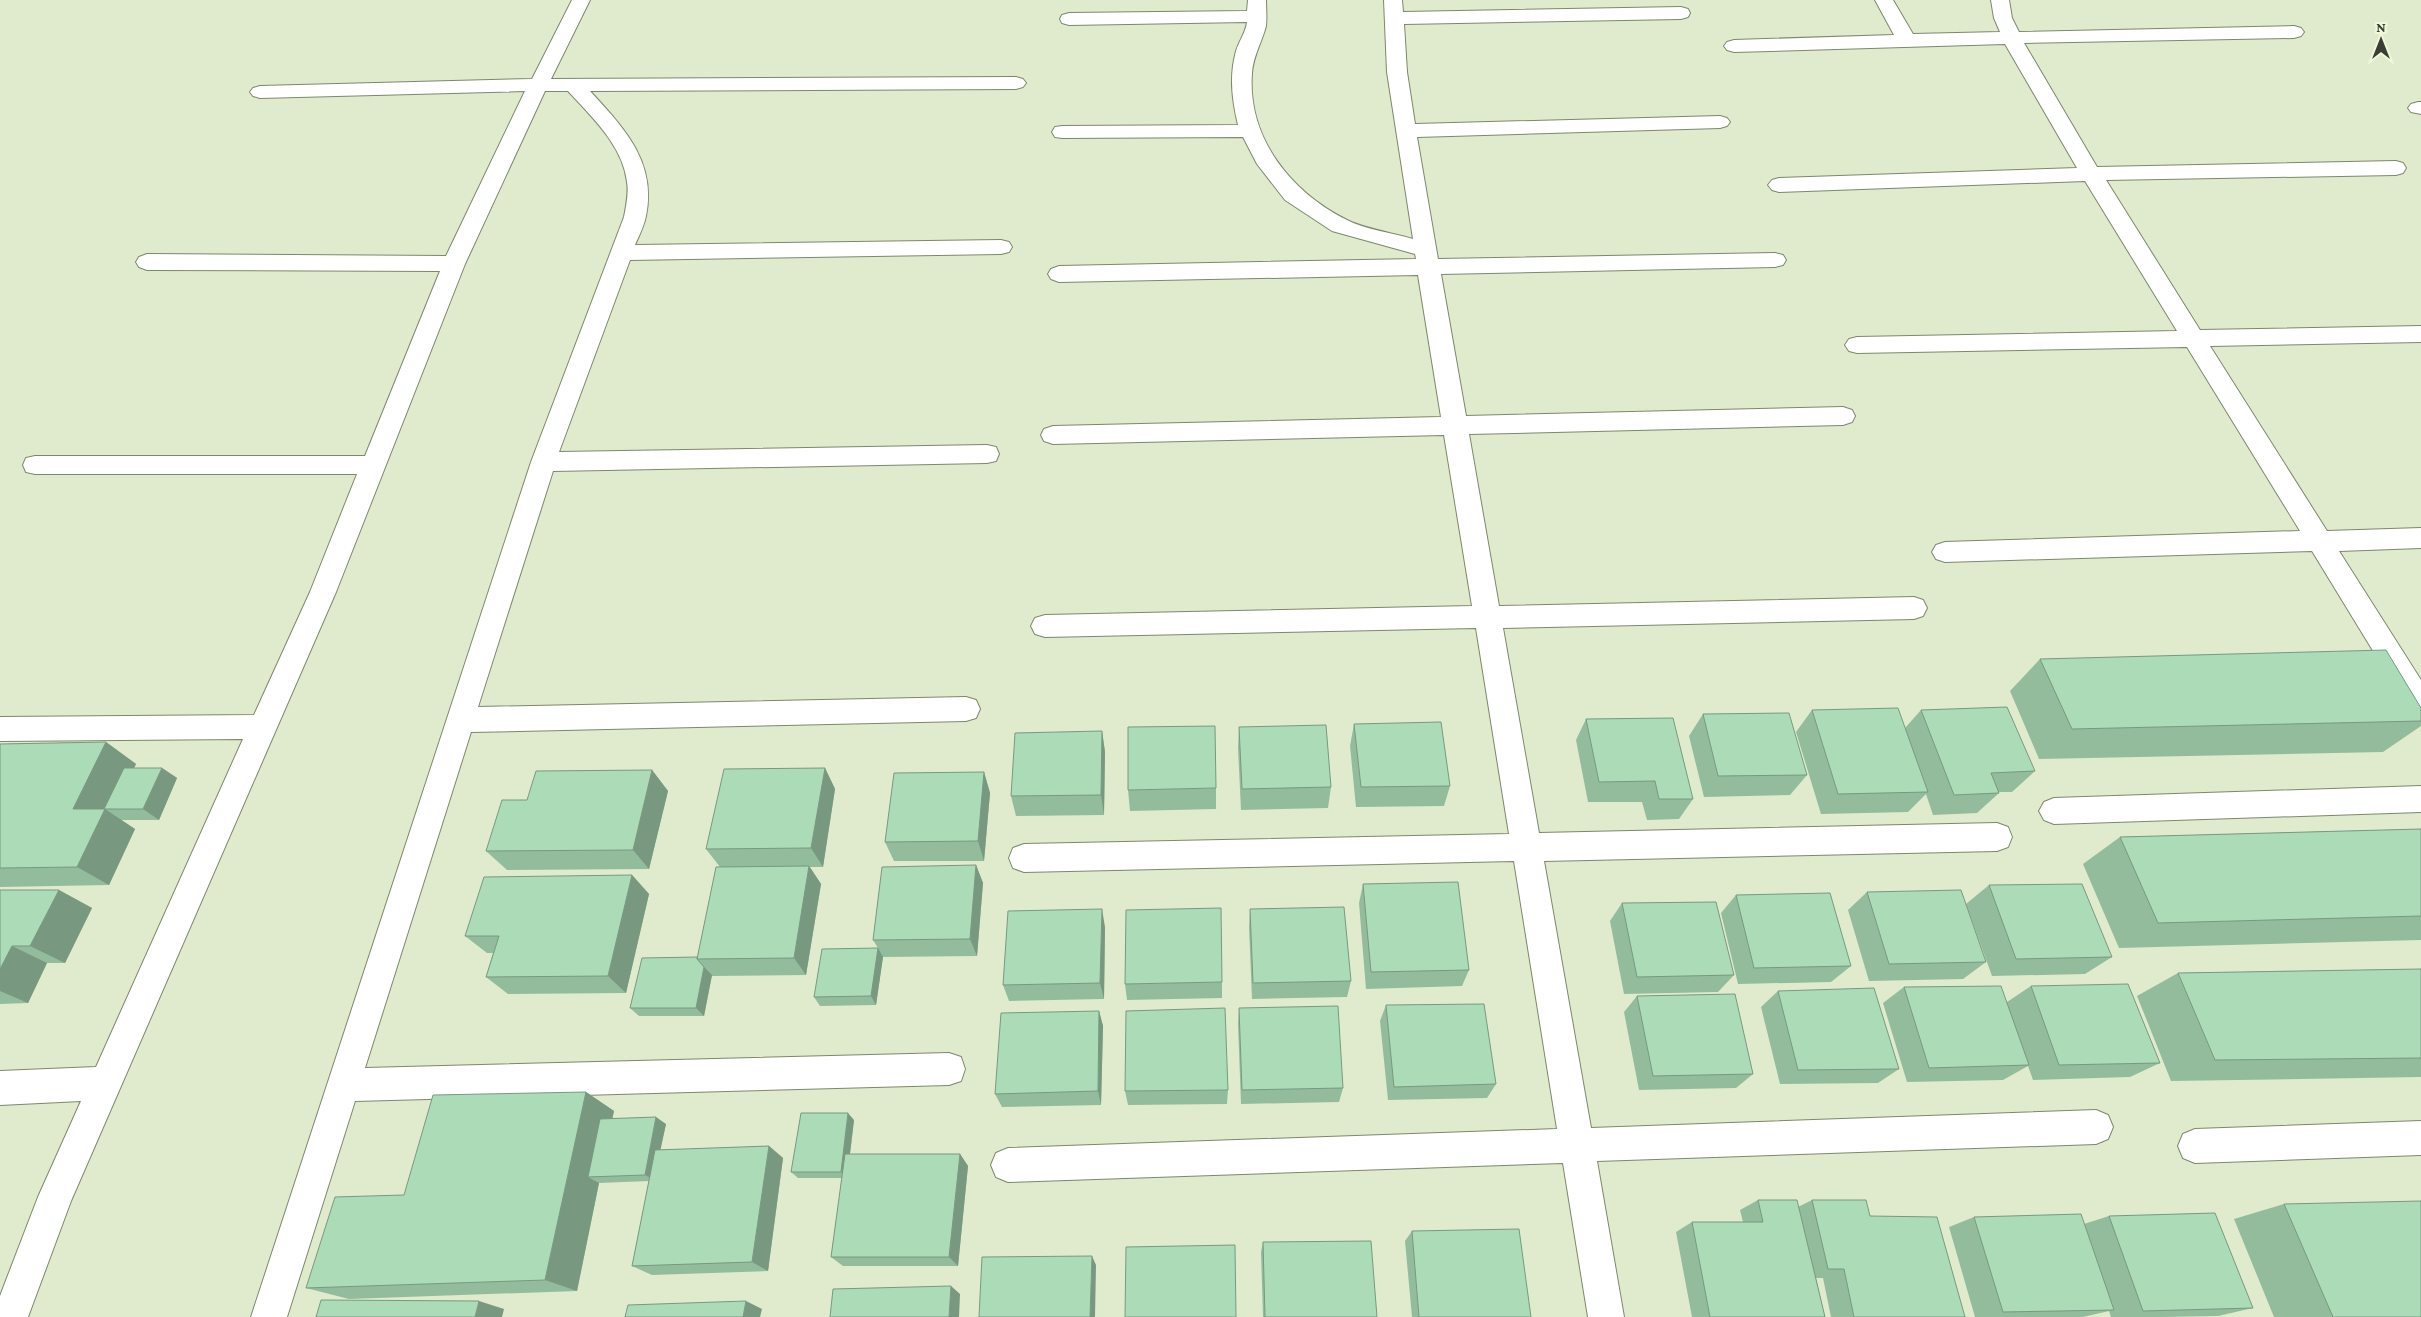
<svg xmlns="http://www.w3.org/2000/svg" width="2421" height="1317" font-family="'Crimson Pro',serif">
<rect width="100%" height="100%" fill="#e0ebce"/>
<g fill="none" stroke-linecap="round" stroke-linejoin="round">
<defs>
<g id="street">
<path d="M572,0H590L551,79L1016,77L1023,79L1026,83L1023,87L1016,89L590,91C624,128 657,162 646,216C644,226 639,236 635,245L1001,240L1009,242L1012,247L1009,252L1001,254L630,260L559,452L987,445L996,447L999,454L996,461L987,463L553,471L478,707L966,697L976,700L980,709L976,718L966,721L471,732L365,1068L949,1053L961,1057L965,1069L961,1081L949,1085L355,1101L287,1317H251L531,462L624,217C626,206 629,193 627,182C623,146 592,117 568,91H545L465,264L336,592L71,1201L28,1317H0V1296L38,1197L81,1101L0,1105V1071L96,1067L243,739L0,741V717L254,715L310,592L357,474H35L26,472L23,465L26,458L35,456H365L440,271L147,270L139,267L136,262L139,257L147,254L446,256L525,91L260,98L253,96L250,92L253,88L260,86L532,79Z"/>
<path d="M1248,0H1266C1266,9 1267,17 1266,26C1262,42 1253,56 1252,73C1247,138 1291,192 1347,220C1364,229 1393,233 1413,239L1387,72L1384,0H1402L1403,12L1681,7L1688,9L1690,13L1688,17L1681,19L1404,24L1407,72L1415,124L1720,116L1727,118L1730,122L1727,126L1720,128L1417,137L1438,259L1775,253L1783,255L1786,260L1783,265L1775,267L1441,274L1466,416L1843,407L1852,410L1855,416L1852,422L1843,425L1469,434L1499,606L1914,597L1923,600L1927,608L1923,616L1914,619L1503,628L1539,833L1997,823L2008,827L2012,837L2008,847L1997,851L1544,861L1591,1128L2096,1110L2108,1115L2113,1127L2108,1139L2096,1144L1597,1161L1624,1317H1588L1563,1163L1008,1182L996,1177L991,1165L996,1153L1008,1148L1557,1129L1514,861L1024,872L1013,868L1009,858L1013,848L1024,844L1509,834L1476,628L1045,637L1035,634L1031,626L1035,618L1045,615L1472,606L1444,435L1053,444L1044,441L1041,435L1044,429L1053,426L1441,417L1418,275L1059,282L1051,279L1048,274L1051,269L1059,266L1416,259L1415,254L1332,231L1285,200L1257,164L1243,137L1062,138L1055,137L1052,132L1055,127L1062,126L1238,125C1232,100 1229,76 1236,51C1239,41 1246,32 1247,22L1069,25L1062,23L1060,19L1062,15L1069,13L1247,11Z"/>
<path d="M1875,0H1893L1913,34L2000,32L1994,18L1991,0H2009L2012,18L2019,32L2294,26L2301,28L2304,32L2301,36L2294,38L2024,43L2097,167L2396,161L2403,163L2406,168L2403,173L2396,175L2106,180L2200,330L2421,326V342L2210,346L2327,531L2421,528V548L2339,551L2421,680V716L2411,713L2312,551L1945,562L1936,559L1932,552L1936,545L1945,542L2300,531L2187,347L1857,353L1849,351L1845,345L1849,339L1857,337L2177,331L2085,181L1779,192L1772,190L1768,185L1772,180L1779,178L2077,168L2005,44L1734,52L1727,50L1724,46L1727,42L1734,40L1894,35Z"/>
<path d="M2418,102H2421V114L2411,112L2408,108L2411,104Z"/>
<path d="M2421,786V812L2054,824L2044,820L2039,811L2044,802L2054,798Z"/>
<path d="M2421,1121V1155L2195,1163L2183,1158L2178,1146L2183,1134L2195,1129Z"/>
</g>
</defs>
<!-- street casing -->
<use href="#street" stroke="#7d876c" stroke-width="2"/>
<!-- street -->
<use href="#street" fill="#fff" fill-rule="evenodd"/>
</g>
<!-- wall -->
<g fill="#93bc9d">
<path d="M2040,659L2421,708V726L2383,752L2039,759L2010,691Z"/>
<path d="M1812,710L1905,728L1921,710L2035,771L2012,792H1999V793L1977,813L1933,815L1926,794L1908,812L1821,814L1796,732Z"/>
<path d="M1703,714L1807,775L1790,795L1704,797L1689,736Z"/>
<path d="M1586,719L1693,799L1679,819L1647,820L1642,802H1588L1576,740Z"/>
<path d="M1354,724L1450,786L1444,806L1356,807L1350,746Z"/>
<path d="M1239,727L1331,787L1328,808L1241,810L1238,748Z"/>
<path d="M1102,731L1105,752L1104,815L1016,816L1011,796Z"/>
<path d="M106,742L136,764L134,768H162L177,778L159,820H121L135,829L109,885L0,887V744Z"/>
<path d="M825,768L835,789L823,867H810L821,884L806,975L712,976V975L704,1016H639L630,1008L697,957L720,867L706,849Z"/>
<path d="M652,770L668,791L649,869L507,870L486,851L527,800Z"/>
<path d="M984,772L990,793L984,861H894L885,842Z"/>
<path d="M1216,788V809L1130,811L1128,790Z"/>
<path d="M2421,829V940L2119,948L2083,864L2120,837Z"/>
<path d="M976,865L983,883L977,956L883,957L876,1005L820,1006L814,997L878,948L873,940Z"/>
<path d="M632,875L649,894L626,993L508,994L486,977L493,953H487L465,936Z"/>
<path d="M1363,884L1469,970L1462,986L1366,989L1359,903Z"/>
<path d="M1989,885L2112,957L2085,974L1992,976L1966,904Z"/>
<path d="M0,890H59L92,908L65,963H47L28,1003L0,1004Z"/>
<path d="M1867,892L1986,962L1963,979L1869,981L1848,910Z"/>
<path d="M1736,895L1851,966L1831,982L1738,984L1721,913Z"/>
<path d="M1622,903L1734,975L1718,992L1624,994L1610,921Z"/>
<path d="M1250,909L1351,981L1347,997L1252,999L1249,927Z"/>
<path d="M1105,927L1104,999L1009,1001L1003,985Z"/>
<path d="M2421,969V1077L2171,1081L2137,996L2178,973Z"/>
<path d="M1222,982V998L1127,1000L1125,984Z"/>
<path d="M2031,986L2160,1063L2130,1077L2033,1080L2028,1066L2003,1080L1907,1082L1883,1003L1904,987L2007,1002Z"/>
<path d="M1778,991L1899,1069L1878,1083L1780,1084L1761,1007Z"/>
<path d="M1637,996L1753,1074L1736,1088L1639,1090L1624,1012Z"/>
<path d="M1386,1005L1496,1084L1487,1098L1388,1100L1380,1021Z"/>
<path d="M1239,1008L1343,1088L1339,1102L1241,1104L1238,1024Z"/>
<path d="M1099,1011L1103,1026L1101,1105L1002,1107L995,1094Z"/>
<path d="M1228,1090L1227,1104L1128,1105L1125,1091Z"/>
<path d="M586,1092L614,1111L612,1119L666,1124L660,1150L769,1146L783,1158L768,1271L652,1275L632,1266L649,1181L599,1183L577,1291L349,1299L306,1288L404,1195Z"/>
<path d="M854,1120L850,1154H960L968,1166L958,1266H843L831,1257L842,1178H798L791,1172Z"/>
<path d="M1758,1200L1798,1207L1812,1200L1870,1216L1965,1317H1831L1823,1278H1816L1825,1317H1692L1676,1232L1692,1222H1743L1740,1210Z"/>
<path d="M2284,1204L2421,1317H2274L2234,1219Z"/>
<path d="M2109,1216L2253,1308L2218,1316L2162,1317H2111L2109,1311L2083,1317H1975L1949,1227L1974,1217L2084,1224Z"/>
<path d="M1412,1231L1531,1317H1412L1405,1241Z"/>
<path d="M1263,1242L1377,1317H1263L1261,1252Z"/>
</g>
<!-- shaded-wall -->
<g fill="#789980">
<path d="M1102,731L1105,752L1104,815L1101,795Z"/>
<path d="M106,742L136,764L114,809H105L135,829L109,885L77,867L73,809Z"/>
<path d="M162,768L177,778L159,820L143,809Z"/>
<path d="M825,768L835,789L823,867L811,848Z"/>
<path d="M652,770L668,791L649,869L633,850Z"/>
<path d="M984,772L990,793L984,861L978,841Z"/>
<path d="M976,865L983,883L977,956L970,939Z"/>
<path d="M809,866L821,884L806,975L794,958Z"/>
<path d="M632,875L649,894L626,993L608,976Z"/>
<path d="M59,890L92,908L65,963L30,946Z"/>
<path d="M1102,909L1105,927L1104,999L1100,983Z"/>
<path d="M12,946L47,963L28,1003L0,991V969Z"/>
<path d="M878,948L883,957L876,1005L871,996Z"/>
<path d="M704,967L712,975L704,1016L696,1008Z"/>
<path d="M1099,1011L1103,1026L1101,1105L1098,1091Z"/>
<path d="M586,1092L614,1111L600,1177H588L599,1183L577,1291L545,1280Z"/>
<path d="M848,1113L854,1120L847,1178L841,1172Z"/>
<path d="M656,1117L666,1124L654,1180L645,1175Z"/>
<path d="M769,1146L783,1158L768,1271L752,1262Z"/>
<path d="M960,1154L968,1166L958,1266L949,1257Z"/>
<path d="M1092,1256L1096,1265L1095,1317H1090Z"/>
<path d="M951,1286L960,1294L959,1317H949Z"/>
<path d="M479,1301L504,1309L502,1317H475Z"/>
<path d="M746,1301L762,1309L760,1317H743Z"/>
</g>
<!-- building -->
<g fill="#abdbb7" stroke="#789980">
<path d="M2386,650L2421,708V721L2072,729L2040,659Z"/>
<path d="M2007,707L2035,771L1991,773L1999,793L1954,795L1921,710Z"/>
<path d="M1898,708L1928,792L1838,794L1812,710Z"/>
<path d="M1789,713L1807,775L1718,776L1703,714Z"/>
<path d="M1673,718L1693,799H1659L1655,781L1599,782L1586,719Z"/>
<path d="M1441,722L1450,786L1361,787L1354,724Z"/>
<path d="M1326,725L1331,787L1242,789L1239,727Z"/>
<path d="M1215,726L1216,788L1128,790V727Z"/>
<path d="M1102,731L1101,795L1011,796L1015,733Z"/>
<path d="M106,742L73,809H105L77,867L0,868V744Z"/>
<path d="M124,768H162L143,809H104Z"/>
<path d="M825,768L811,848L706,849L724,769Z"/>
<path d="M652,770L633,850L486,851L502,800H527L536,771Z"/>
<path d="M984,772L978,841L885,842L894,773Z"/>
<path d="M2421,829V916L2158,923L2120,837Z"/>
<path d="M976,865L970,939L873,940L882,867Z"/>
<path d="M809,866L794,958L697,959L716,867Z"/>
<path d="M632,875L608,976L486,977L499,936H465L484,877Z"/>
<path d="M1458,882L1469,970L1371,972L1363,884Z"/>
<path d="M2082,884L2112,957L2016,959L1989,885Z"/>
<path d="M0,890H59L30,946H12L0,969Z"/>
<path d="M1961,890L1986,962L1889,964L1867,892Z"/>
<path d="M1830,893L1851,966L1754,968L1736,895Z"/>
<path d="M1716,902L1734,975L1637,977L1622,903Z"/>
<path d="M1344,907L1351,981L1253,983L1250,909Z"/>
<path d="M1221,908L1222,982L1125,984L1126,910Z"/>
<path d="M1102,909L1100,983L1003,985L1008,911Z"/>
<path d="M878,948L871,996L814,997L822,949Z"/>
<path d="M697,957V959L704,967L696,1008H630L642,958Z"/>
<path d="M2421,969V1058L2215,1060L2178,973Z"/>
<path d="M2128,984L2160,1063L2059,1065L2031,986Z"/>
<path d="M2001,986L2029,1065L1929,1068L1904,987Z"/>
<path d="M1874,988L1899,1069L1798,1070L1778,991Z"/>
<path d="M1735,994L1753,1074L1653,1076L1637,996Z"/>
<path d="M1484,1004L1496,1084L1394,1087L1386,1005Z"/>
<path d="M1338,1006L1343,1088L1242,1090L1239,1008Z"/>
<path d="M1225,1008L1228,1090L1125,1091L1126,1011Z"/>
<path d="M1099,1011L1098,1091L995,1094L1001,1013Z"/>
<path d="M586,1092L545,1280L306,1288L335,1197L404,1195L433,1095Z"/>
<path d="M801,1113H848L841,1172H791Z"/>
<path d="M656,1117L645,1175L588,1177L600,1119Z"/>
<path d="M769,1146L752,1262L632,1266L655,1150Z"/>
<path d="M845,1154H960L949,1257H831Z"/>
<path d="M1758,1200H1797L1825,1317H1710L1692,1222H1763Z"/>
<path d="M1812,1200H1866L1870,1216L1937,1217L1965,1317H1854L1844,1269H1828Z"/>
<path d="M2421,1201V1317H2333L2284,1204Z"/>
<path d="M2215,1213L2253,1308L2143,1311L2109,1216Z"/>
<path d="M2081,1214L2114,1310L2003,1312L1974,1217Z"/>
<path d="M1519,1229L1531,1317H1419L1412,1231Z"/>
<path d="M1371,1241L1377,1317H1265L1263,1242Z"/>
<path d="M1235,1245L1236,1317H1125L1126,1247Z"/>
<path d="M1092,1256L1090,1317H979L982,1257Z"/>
<path d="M951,1286L949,1317H830L833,1289Z"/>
<path d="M321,1300L479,1301L475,1317H316Z"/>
<path d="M746,1301L743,1317H625L628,1305Z"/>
</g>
<!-- north arrow -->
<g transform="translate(2381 40)" stroke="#eef9db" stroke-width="4" paint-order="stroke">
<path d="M0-4L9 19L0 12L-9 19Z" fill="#3b3f33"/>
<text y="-8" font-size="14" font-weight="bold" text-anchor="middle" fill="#3b3f33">N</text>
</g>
</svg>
